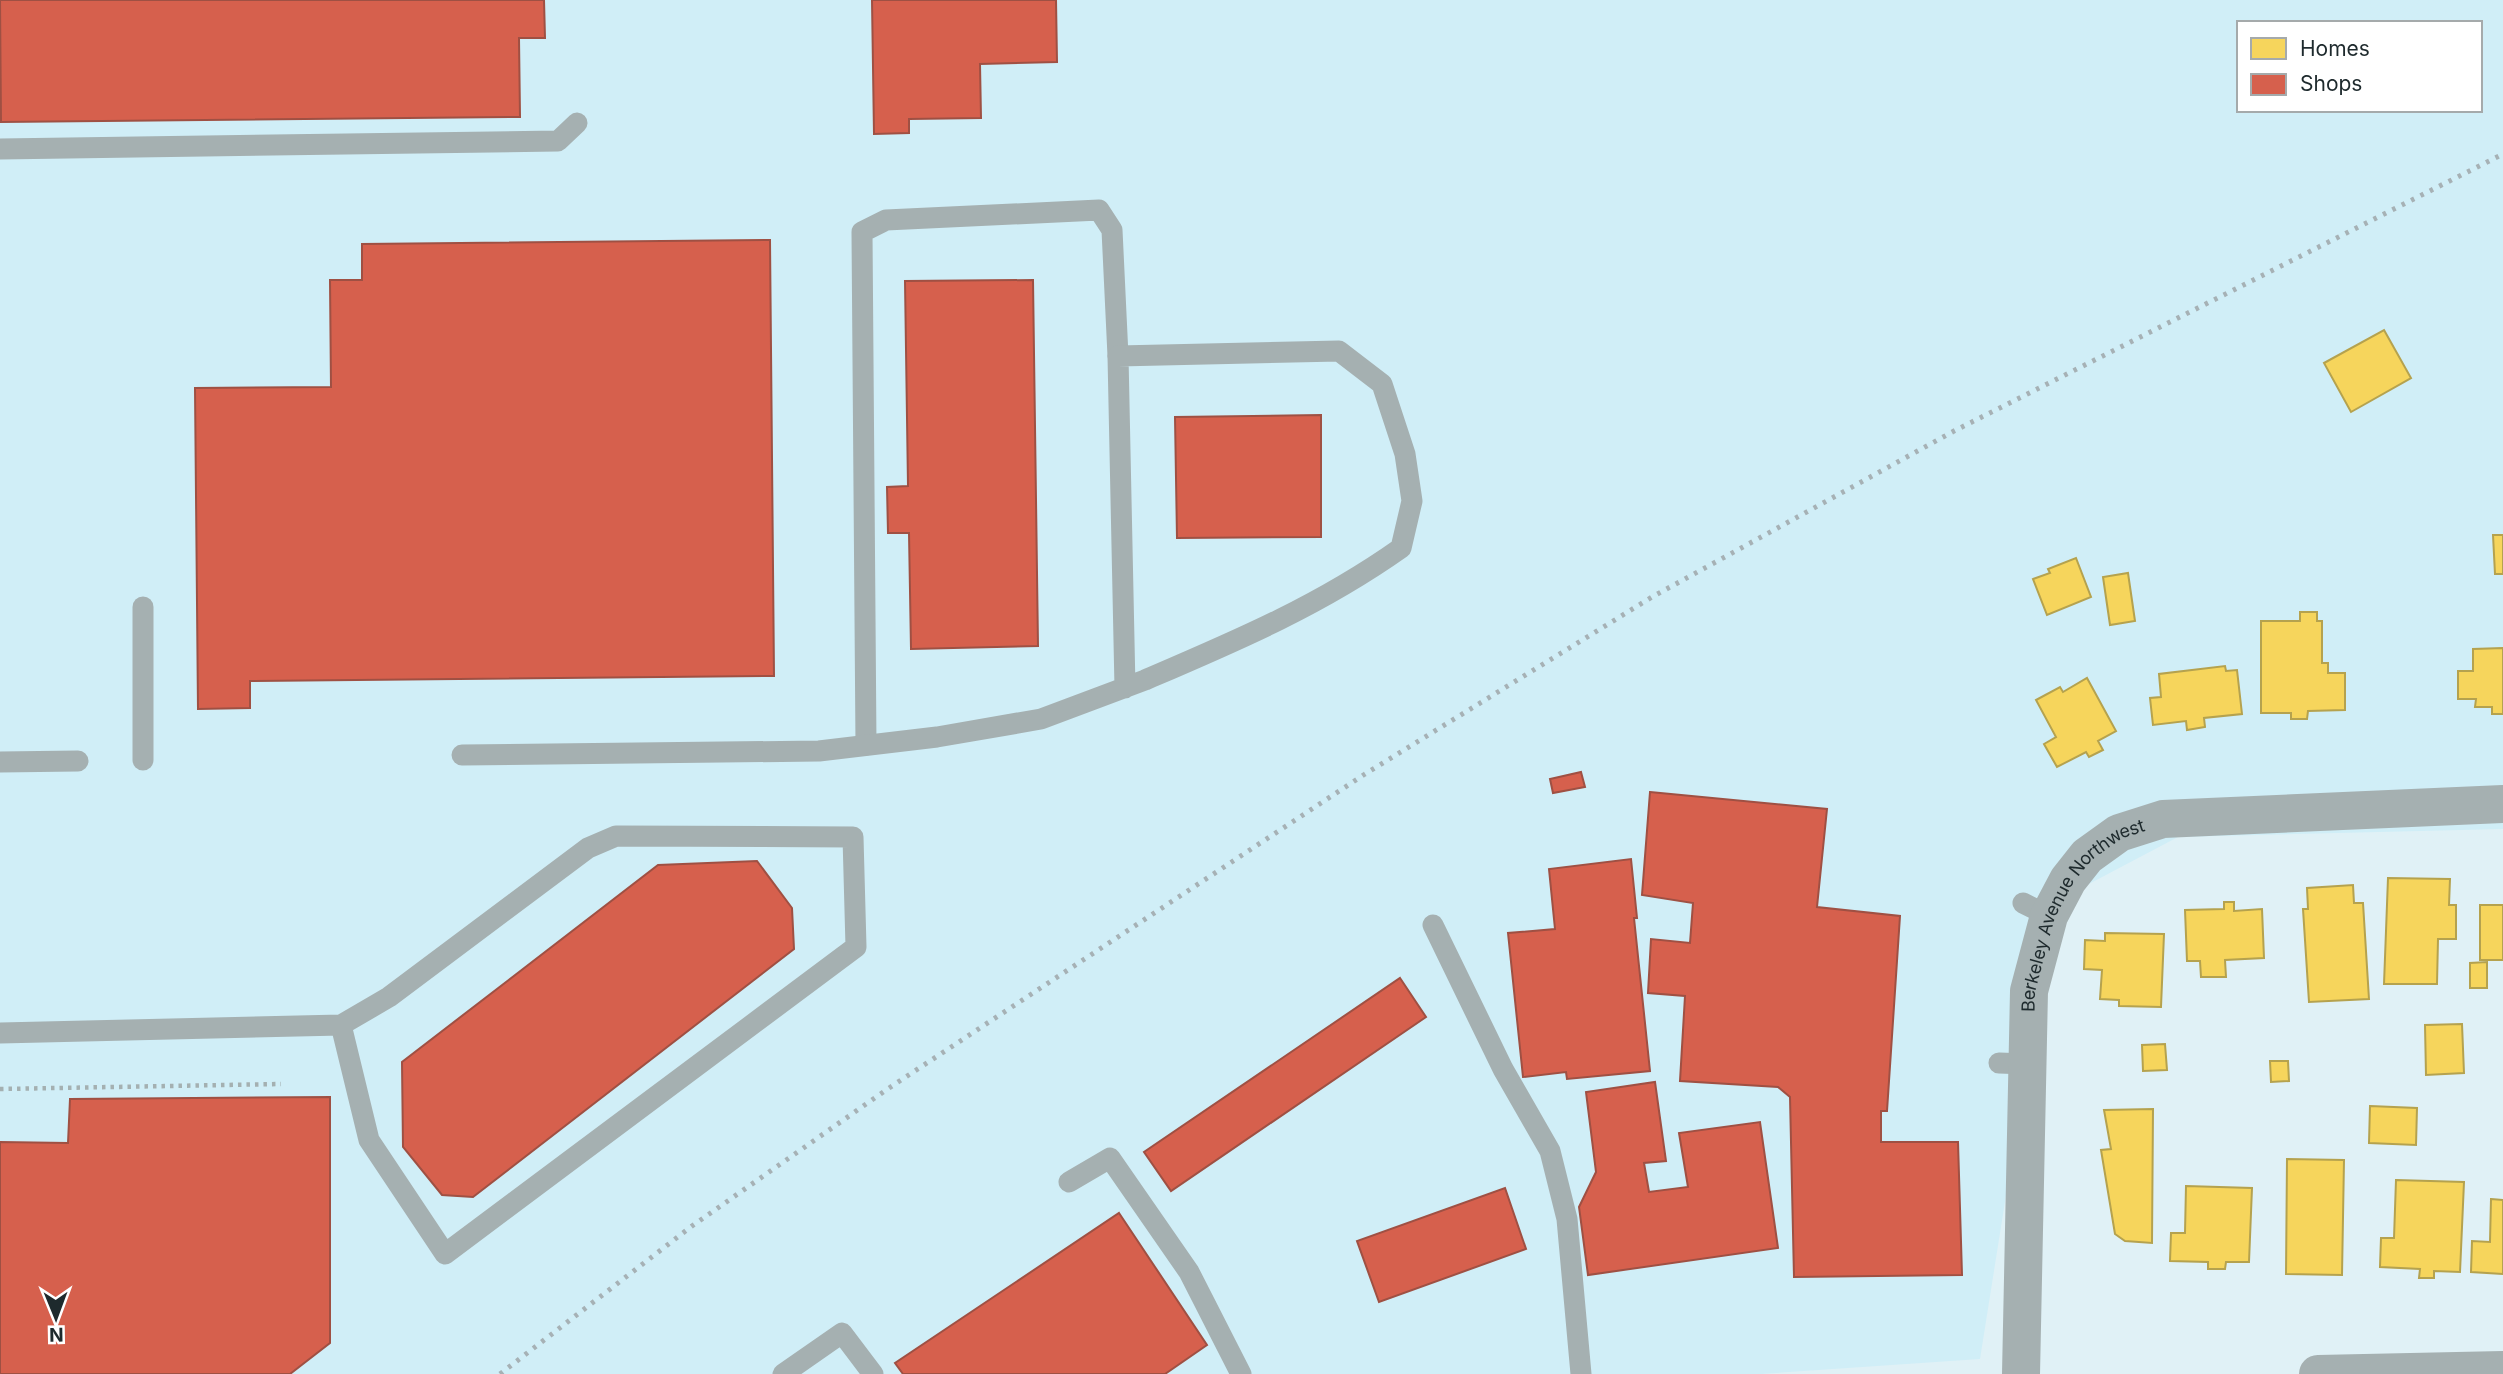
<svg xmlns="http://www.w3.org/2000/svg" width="2503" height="1374" font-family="Inter,sans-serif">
<rect width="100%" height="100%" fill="#e0f1f6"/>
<!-- built -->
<path fill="#d0eef7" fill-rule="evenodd" d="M0,0H2503V829L2178,837L2032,914L2021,1101L1980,1359L1761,1374H0ZM2239,23H2480V110H2239Z"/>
<!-- homes -->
<g fill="#f6d55c" stroke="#b5a24e" stroke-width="2">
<path d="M2384,330L2411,378L2351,412L2324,363Z"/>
<path d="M2493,535H2503V574H2495Z"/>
<path d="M2076,558L2091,597L2047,615L2033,579L2050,573L2048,569Z"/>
<path d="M2128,573L2135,621L2110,625L2103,577Z"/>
<path d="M2300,612H2317V621H2322V663H2328V673H2345V710L2308,711L2307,719H2291V713H2261V621H2300Z"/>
<path d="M2503,648V714H2492V707H2475L2476,699H2458V671H2473V649Z"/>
<path d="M2225,666L2226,671L2237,670L2242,714L2204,718L2205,727L2187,730L2186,721L2153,725L2150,698L2161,697L2159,674Z"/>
<path d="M2087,678L2116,731L2098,741L2103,750L2089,757L2086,752L2057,767L2044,744L2056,737L2036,700L2060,687L2063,692Z"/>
<path d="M2388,878L2450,879L2449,905H2456V939H2438L2437,984H2384Z"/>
<path d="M2353,885L2354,903H2363L2369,999L2309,1002L2303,909H2308L2307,888Z"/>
<path d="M2224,902H2234V911L2262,909L2264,958L2225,960L2226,977H2201L2200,961H2187L2185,910L2224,909Z"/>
<rect x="2480" y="905" width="23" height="55"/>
<path d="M2105,933L2164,934L2161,1007L2119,1006V1000L2100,999L2102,970L2084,969L2085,940L2105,941Z"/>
<path d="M2487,962V988H2470V963Z"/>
<path d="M2462,1024L2464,1073L2426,1075L2425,1025Z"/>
<path d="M2165,1044L2167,1070L2143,1071L2142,1045Z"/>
<path d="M2270,1061H2288L2289,1081L2271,1082Z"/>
<path d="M2370,1106L2417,1108L2416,1145L2369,1143Z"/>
<path d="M2153,1109L2152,1243L2125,1241L2115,1234L2101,1150L2111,1149L2104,1110Z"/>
<path d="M2287,1159L2344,1160L2342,1275L2286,1274Z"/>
<path d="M2396,1180L2464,1182L2460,1272L2434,1271V1278H2419L2420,1269L2380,1267L2381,1238H2394Z"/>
<path d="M2186,1186L2252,1188L2249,1262H2226L2225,1269H2208V1262L2170,1261L2171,1233H2185Z"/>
<path d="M2491,1199L2503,1200V1274L2471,1272L2472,1241L2490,1242Z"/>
</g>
<!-- shops -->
<g fill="#d6604d" stroke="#9f5043" stroke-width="2">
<path d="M0,0H544L545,38H519L520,117L1,122Z"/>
<path d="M872,0H1056L1057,62L980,64L981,118L909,119V133L874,134Z"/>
<path d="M770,240L774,676L250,681V708L198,709L195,388L331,387L330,280H362V244Z"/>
<path d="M1033,280L1038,646L911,649L909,533H888L887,487L908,486L905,281Z"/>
<path d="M1321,415V537L1177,538L1175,417Z"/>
<path d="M1581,772L1585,787L1553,793L1550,779Z"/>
<path d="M1650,792L1827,809L1817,907L1900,916L1887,1111H1881V1142H1958L1962,1275L1794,1277L1790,1097L1778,1087L1680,1081L1685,996L1648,993L1651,939L1690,943L1693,903L1642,895Z"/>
<path d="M1631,859L1637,918H1634L1650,1071L1567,1079L1566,1072L1523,1077L1508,933L1555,929L1549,869Z"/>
<path d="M757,861L792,908L794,949L473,1197L442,1195L403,1147L402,1062L658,865Z"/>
<path d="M1400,978L1426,1017L1171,1191L1144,1152Z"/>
<path d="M1655,1082L1666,1161L1644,1163L1649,1192L1688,1187L1679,1133L1760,1122L1778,1248L1588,1275L1579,1207L1596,1172L1586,1092Z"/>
<path d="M330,1097V1343L290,1374H0V1142L68,1143L70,1099Z"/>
<path d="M1505,1188L1526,1249L1379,1302L1357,1241Z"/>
<path d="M1119,1213L1207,1345L1165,1374H903L895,1363Z"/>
</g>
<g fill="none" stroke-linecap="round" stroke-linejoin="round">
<!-- path -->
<path stroke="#a4b0b1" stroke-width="4.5" stroke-dasharray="3.5 5" stroke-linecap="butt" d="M0,1089L281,1084"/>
<!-- lane -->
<g stroke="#a5b0b1" stroke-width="21">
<path d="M0,149L558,141L577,123"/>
<path d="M143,607V760"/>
<path d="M866,745L862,232L886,220L1099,210L1112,230L1118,356"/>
<path d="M462,755L819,751L937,737L1041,719L1145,680C1236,641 1319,606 1401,548L1412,501L1405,454L1382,384L1339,351L1118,356L1125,688"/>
<path d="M0,762L78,761"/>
<path d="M2023,903L2049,916"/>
<path d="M1433,925L1503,1069L1550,1151L1567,1219L1581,1374"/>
<path d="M0,1033L341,1025L389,997L588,848L616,836L853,837L856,947L445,1254L369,1140L341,1025"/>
<path d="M1999,1063L2027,1064"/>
<path d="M1069,1182L1110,1158L1189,1272L1241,1374"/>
<path d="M783,1374L842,1333L873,1374"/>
</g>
<!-- street -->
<g stroke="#a5b0b1" stroke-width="38">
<path id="s1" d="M2021,1374L2029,991L2049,916L2068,880L2087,856L2119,833L2163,819L2503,804"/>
<path d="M2318,1374L2503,1370"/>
</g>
<!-- rail -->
<path stroke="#a6b1b5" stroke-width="5" stroke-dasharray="3.5 7" stroke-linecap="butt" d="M500,1374L692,1226L889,1088L1365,774L1652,597L1954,431L2503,154"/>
</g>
<g text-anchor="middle" stroke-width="7" stroke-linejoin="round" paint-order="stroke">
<!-- street labels -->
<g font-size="18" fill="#1e2a2d" stroke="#fff">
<text dy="6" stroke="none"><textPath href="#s1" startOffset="480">Berkeley Avenue Northwest</textPath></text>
</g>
</g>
<!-- legend -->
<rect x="2237" y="21" width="245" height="91" fill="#ffffff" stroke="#a5aaab" stroke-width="2"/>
<rect x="2251" y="38" width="35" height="21" fill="#f6d55c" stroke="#a5aaab" stroke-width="2"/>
<text x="2300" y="56" font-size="21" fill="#1e2a2d">Homes</text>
<rect x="2251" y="74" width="35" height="21" fill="#d6604d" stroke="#a5aaab" stroke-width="2"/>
<text x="2300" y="91" font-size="21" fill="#1e2a2d">Shops</text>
<!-- north arrow -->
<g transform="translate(56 1318) rotate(179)" stroke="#ffffff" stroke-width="5" paint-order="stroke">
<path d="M0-5L12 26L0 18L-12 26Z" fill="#1e2a2d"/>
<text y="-10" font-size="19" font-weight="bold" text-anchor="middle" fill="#1e2a2d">N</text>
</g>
</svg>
